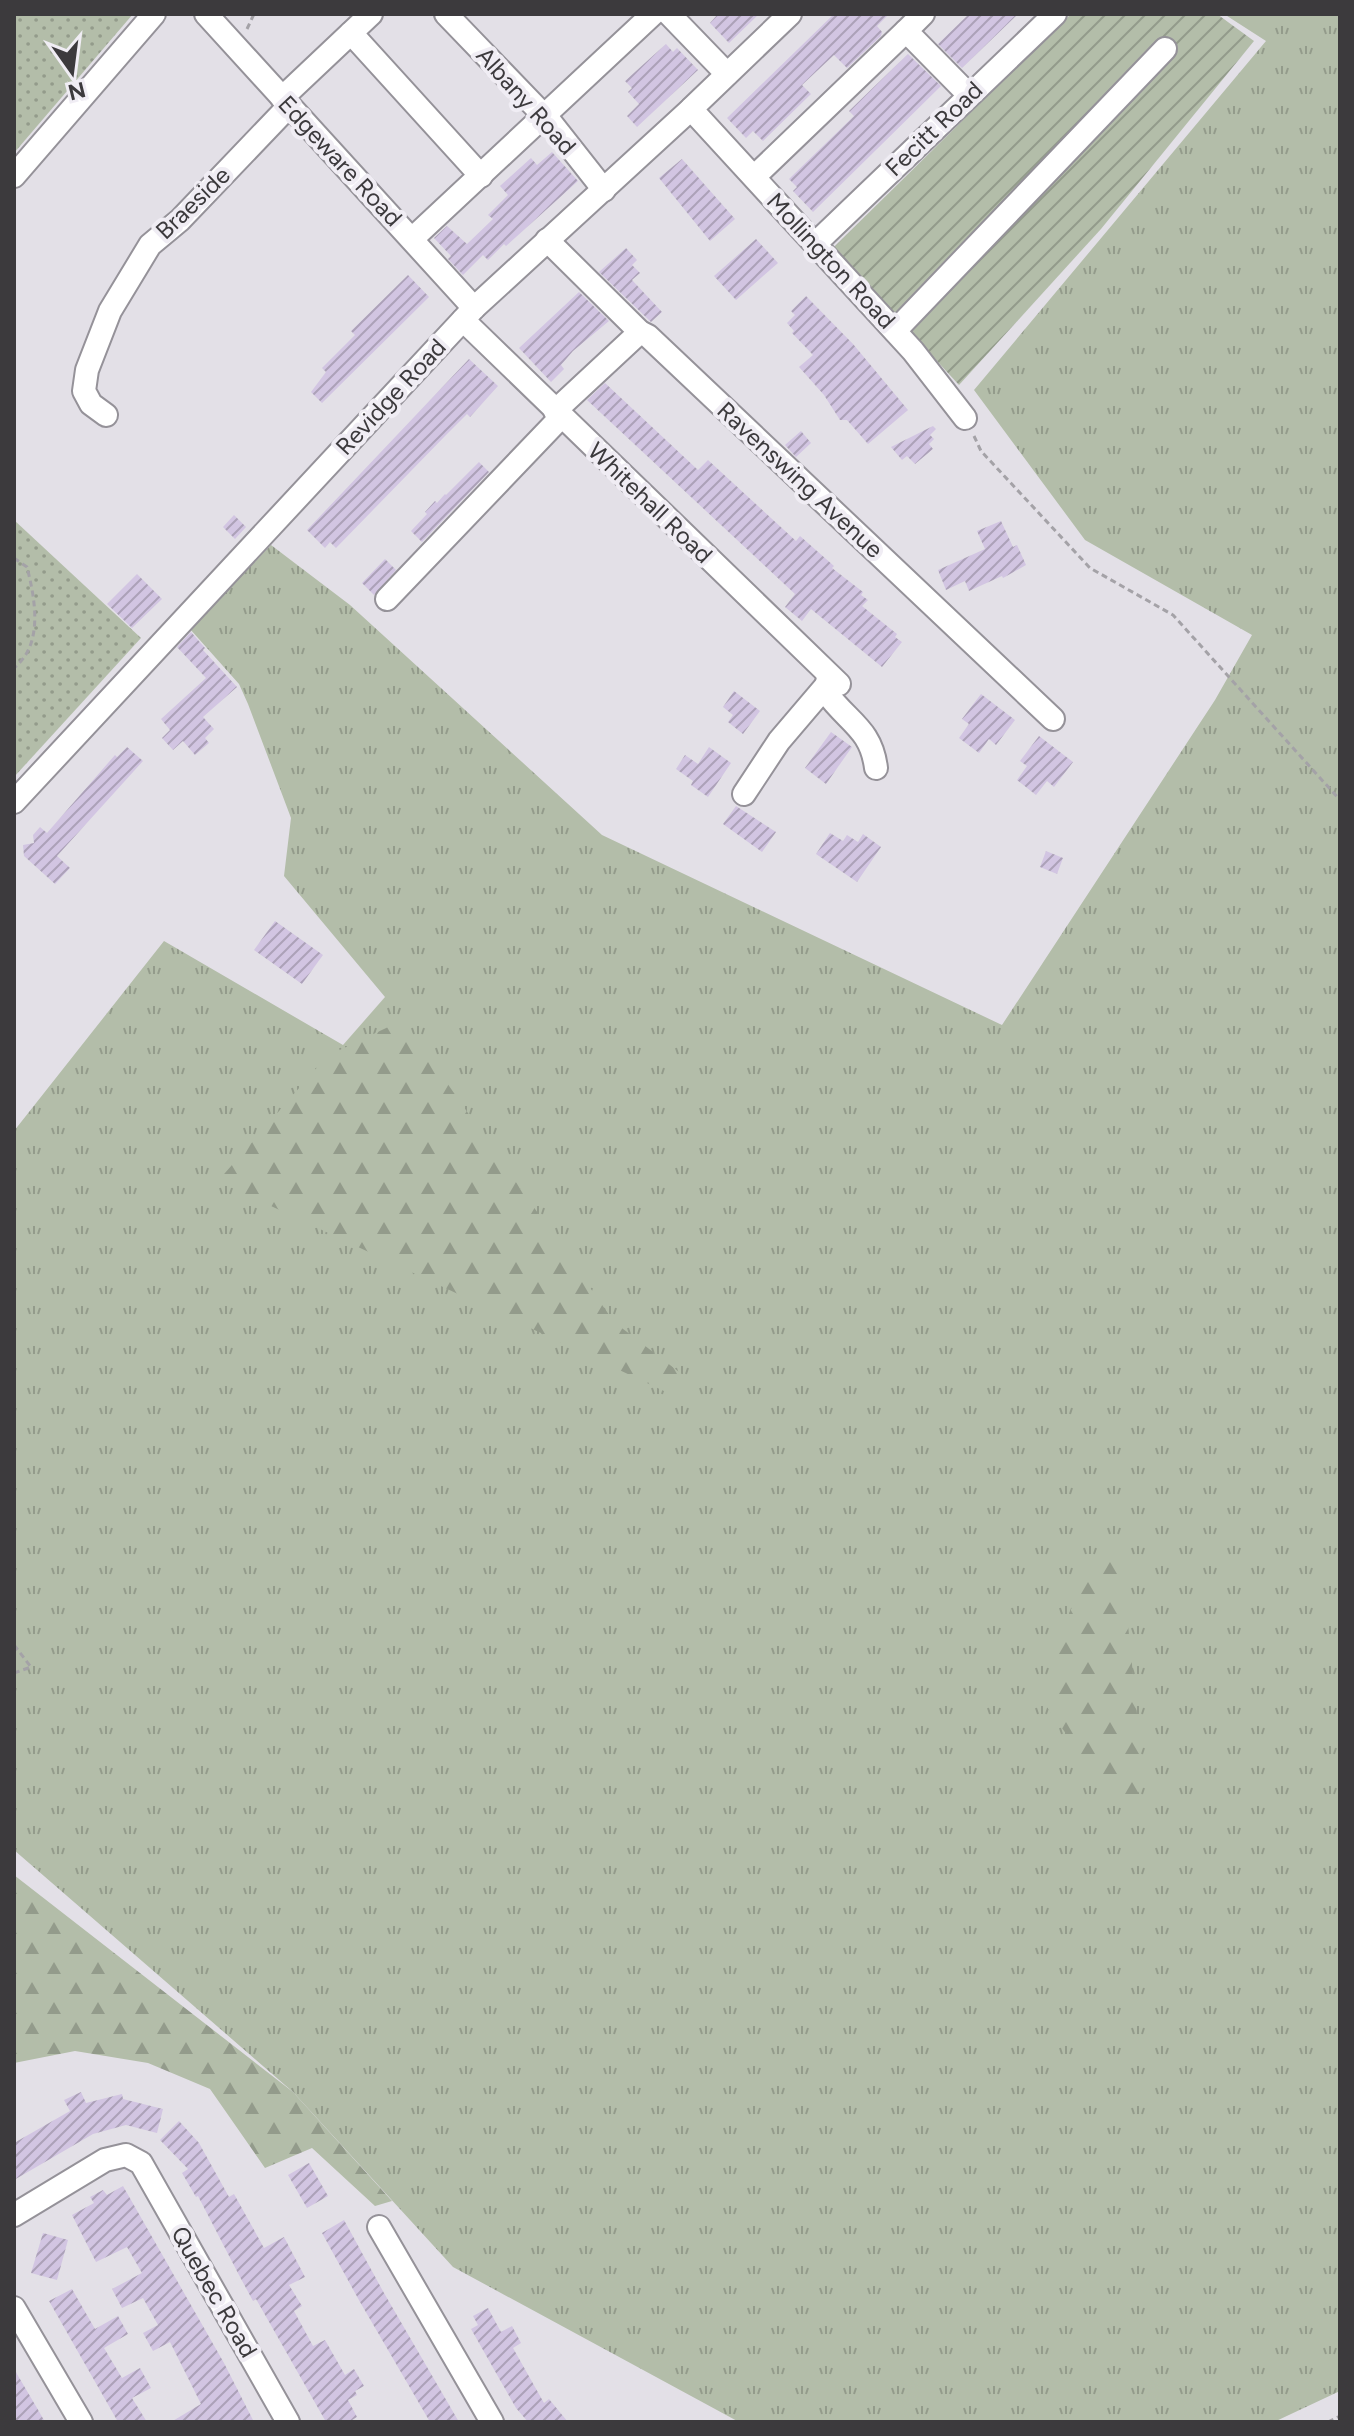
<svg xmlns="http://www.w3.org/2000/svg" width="1354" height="2436" font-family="Figtree,sans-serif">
<defs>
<pattern id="grass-tufts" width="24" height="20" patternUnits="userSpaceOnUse" patternTransform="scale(2)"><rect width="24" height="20" fill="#b3bda9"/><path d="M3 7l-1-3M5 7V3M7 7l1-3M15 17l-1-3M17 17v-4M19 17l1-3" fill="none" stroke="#939b8b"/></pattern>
<pattern id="forest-firs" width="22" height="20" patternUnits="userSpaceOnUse" patternTransform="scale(2)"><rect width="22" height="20" fill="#b3bda9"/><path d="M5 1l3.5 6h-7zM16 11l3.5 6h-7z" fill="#939b8b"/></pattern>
<pattern id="park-dots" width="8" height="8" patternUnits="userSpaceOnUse" patternTransform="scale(2)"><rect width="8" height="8" fill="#b3bda9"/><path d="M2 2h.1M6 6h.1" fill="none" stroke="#939b8b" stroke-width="1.8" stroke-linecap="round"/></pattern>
<pattern id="garden-furrows" width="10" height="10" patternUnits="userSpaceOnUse" patternTransform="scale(2)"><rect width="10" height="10" fill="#b3bda9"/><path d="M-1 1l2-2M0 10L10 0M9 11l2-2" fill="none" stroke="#939b8b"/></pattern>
<pattern id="building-hatch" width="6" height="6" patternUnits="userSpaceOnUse" patternTransform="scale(2)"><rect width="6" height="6" fill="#d2c5e2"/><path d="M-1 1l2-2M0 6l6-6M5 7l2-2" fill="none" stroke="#aca1b8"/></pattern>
</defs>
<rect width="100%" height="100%" fill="#e3e0e7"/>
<!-- grass -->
<path fill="url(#grass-tufts)" d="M1224,14H1340V2391L1274,2422H739L453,2267L293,2092L14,1850V1131L164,941L343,1045L385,997L284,876L291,818L248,704L239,684L190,629L271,545L350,605L602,835L1002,1025L1215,700L1252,635L1085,540L974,390L1266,41Z"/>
<!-- forest -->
<g fill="url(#forest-firs)">
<path d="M403,1020L614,1322L683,1375L666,1392L218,1181L327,1056Z"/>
<path d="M1119,1536L1144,1783L1135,1798L1116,1804L1047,1707L1054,1648L1099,1546Z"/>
<path d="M14,1875L293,2092L392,2201L375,2206L312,2148L265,2168L210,2089L148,2063L75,2051L14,2063Z"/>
</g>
<!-- park -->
<g fill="url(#park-dots)">
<path d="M14,14H133L14,153Z"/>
<path d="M14,520L141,638L14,777Z"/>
</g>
<!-- garden -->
<path fill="url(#garden-furrows)" d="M1071,14H1217L1254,41L1101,229L959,385L833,248Z"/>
<!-- building -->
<g fill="url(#building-hatch)">
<path d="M718,14H759L729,43L710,23Z"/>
<path d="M834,14H889L877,26L882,32L881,36L847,68L834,55L802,85L811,94L763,141L753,131L746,138L727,118Z"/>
<path d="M969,14H1018L962,68L938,44Z"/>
<path d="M666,44L673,52L677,48L698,70L637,127L627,116L639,104L628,92L632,88L625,81Z"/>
<path d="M908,54L941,86L813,212L793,191L797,187L789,179L854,116L849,111Z"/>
<path d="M552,152L578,181L506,246L504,244L488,260L483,255L463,275L448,259L451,256L434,238L447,226L467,244L493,219L488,215L508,195L500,186L531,158L537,165Z"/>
<path d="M682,159L735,219L710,241L659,178Z"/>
<path d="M756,239L778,263L736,300L714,276Z"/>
<path d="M626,248L637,260L632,265L640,273L632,280L662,312L651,322L599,272Z"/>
<path d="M408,275L429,297L322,403L311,392L326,372L322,368L355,335L351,331Z"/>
<path d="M579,292L609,321L573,351L561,365L564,369L551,382L519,348Z"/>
<path d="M806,296L853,344L908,410L868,444L847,420H840L824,395L799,367L813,355L792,333L794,331L787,323L795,315L791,311Z"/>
<path d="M469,359L498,386L470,417L467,414L446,435L336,548L330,542L325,548L307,530Z"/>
<path d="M605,383L698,470L708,460L796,541L800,536L834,566L832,568L863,592L861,595L868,600L862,606L897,634L895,637L902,642L882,667L811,609L802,621L785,607L795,594L587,400Z"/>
<path d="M933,426L936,429L930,435L934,439L929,444L933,449L915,464L907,456L902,460L891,447Z"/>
<path d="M801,431L811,443L796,457L785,445Z"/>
<path d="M479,462L489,472L422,542L411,531L427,514L425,512L435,501L437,503L445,494L446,495Z"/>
<path d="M234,515L246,527L235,539L223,527Z"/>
<path d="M1001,521L1013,547L1017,545L1026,565L1003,578L1002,576L969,591L965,581L946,590L938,570L985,549L977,531Z"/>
<path d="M385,559L396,570L374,595L362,583Z"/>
<path d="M137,574L162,599L132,628L107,604Z"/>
<path d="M191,632L205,648L203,650L237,687L203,717L214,729L205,738L209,743L195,755L183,741L173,750L162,738L170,730L161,719L206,678L177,647Z"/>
<path d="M734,691L760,711L743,734L728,722L733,715L723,707Z"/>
<path d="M981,694L1015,720L996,745L989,739L979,753L959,738L969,724L962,719Z"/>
<path d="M831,732L852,747L826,784L805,768Z"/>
<path d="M1039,736L1073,762L1054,787L1047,781L1036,795L1017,780L1027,766L1020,761Z"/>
<path d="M127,747L143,761L57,856L70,868L55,884L24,856L23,845L34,843L33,835L40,827L47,833L115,755L117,757Z"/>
<path d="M709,747L731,763L708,797L691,785L693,781L676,769L685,755L698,764Z"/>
<path d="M736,806L776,832L762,852L723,824Z"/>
<path d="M830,833L843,841L847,835L858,842L863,834L881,847L857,882L816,854Z"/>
<path d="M1046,851L1063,858L1057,874L1040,867Z"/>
<path d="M275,921L323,955L302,984L254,950Z"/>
<path d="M81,2092L86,2103L122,2094L123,2099L163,2109L157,2133L126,2125L93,2134L14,2180V2143L70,2111L64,2100Z"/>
<path d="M179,2121L199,2143L229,2197L234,2194L264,2248L284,2237L305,2277L289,2285L302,2306L294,2311L313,2346L325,2340L345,2375L354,2369L364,2386L355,2391L357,2395L348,2400L357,2417L349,2422H326L256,2299L253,2301L240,2277L198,2196L196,2197L182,2173L188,2169L160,2140Z"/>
<path d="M309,2163L328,2196L307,2208L288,2175Z"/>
<path d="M123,2186L224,2363L254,2422H171L201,2404L170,2342L153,2351L143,2333L158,2325L143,2298L122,2308L112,2289L142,2273L127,2247L96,2262L72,2215L94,2203L90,2197L103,2190L107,2195Z"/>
<path d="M344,2220L384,2293L459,2422H430L360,2302L322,2233Z"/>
<path d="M43,2233L68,2240L57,2280L31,2273Z"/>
<path d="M72,2289L95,2329L118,2316L128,2334L104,2348L122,2378L140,2368L151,2388L132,2398L147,2422H118L49,2301Z"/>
<path d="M488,2308L501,2332L512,2326L521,2343L513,2348L544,2403L549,2399L568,2422H528L516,2408L471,2329L478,2325L473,2316Z"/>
<path d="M14,2369L37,2408L45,2422H14Z"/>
</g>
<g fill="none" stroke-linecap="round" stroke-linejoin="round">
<defs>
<g id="minor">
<path d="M206,14L474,308"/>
<path d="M446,14L552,124L604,190"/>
<path d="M669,14L727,74"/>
<path d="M923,14L906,31L969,95"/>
<path d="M351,33L481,176"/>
<path d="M282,98L371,14"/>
<path d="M691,109L913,351L965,418"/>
<path d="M14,176L154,14"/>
<path d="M754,177L906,31"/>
<path d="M412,239L653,14"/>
<path d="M547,240L640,332L648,336L1053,719"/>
<path d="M815,244L1055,14"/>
<path d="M463,320L839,684"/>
<path d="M895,331L1165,49"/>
<path d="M555,411L640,332"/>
<path d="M106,415L91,404L84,391L87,370L110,311L150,245L180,220L289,106"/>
<path d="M387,599L561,417"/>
<path d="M828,676L826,692C847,722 871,728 876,768"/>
<path d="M744,794L779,741L825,687"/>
<path d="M14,802L474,308L691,109L790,14"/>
<path d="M14,2215L105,2160L126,2155L141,2163L288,2422"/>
<path d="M379,2227L492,2422"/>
<path d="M14,2308L81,2422"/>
</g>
</defs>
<!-- minor casing -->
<use href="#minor" stroke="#959299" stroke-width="26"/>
<!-- path -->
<g stroke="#a4a2a7" stroke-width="3" stroke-dasharray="6 4" stroke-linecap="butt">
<path d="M247,29L254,14"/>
<path d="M974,436L981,451L1090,568L1173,615L1340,800"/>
<path d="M14,558L27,567C35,599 44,644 14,668"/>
<path d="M14,1645L31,1667L14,1673"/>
<path d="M1328,2422L1340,2416"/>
</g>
<!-- minor -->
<use href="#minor" stroke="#fff" stroke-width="22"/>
</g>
<g text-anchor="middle" stroke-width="8" stroke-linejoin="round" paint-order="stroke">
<!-- street labels -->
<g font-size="24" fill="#3c3a3d" stroke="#f0edf4">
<text transform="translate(526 101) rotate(48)" y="8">Albany Road</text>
<text transform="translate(934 129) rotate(-44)" y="8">Fecitt Road</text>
<text transform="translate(340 161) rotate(47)" y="8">Edgeware Road</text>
<text transform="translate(193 203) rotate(-44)" y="8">Braeside</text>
<text transform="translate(831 261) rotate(47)" y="8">Mollington Road</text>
<text transform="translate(391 397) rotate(-47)" y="8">Revidge Road</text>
<text transform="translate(800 480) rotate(43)" y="8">Ravenswing Avenue</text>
<text transform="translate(650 503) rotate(44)" y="8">Whitehall Road</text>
<text transform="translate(214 2292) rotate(60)" y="8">Quebec Road</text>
</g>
</g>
<!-- border -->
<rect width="1354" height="2436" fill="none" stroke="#3c3a3d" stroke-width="32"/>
<!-- north arrow -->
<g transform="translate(72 72) rotate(166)" stroke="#f0edf4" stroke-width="6" paint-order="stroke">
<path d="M0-6L14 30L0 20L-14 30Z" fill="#3c3a3d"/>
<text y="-12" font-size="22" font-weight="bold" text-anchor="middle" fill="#3c3a3d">N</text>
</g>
</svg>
